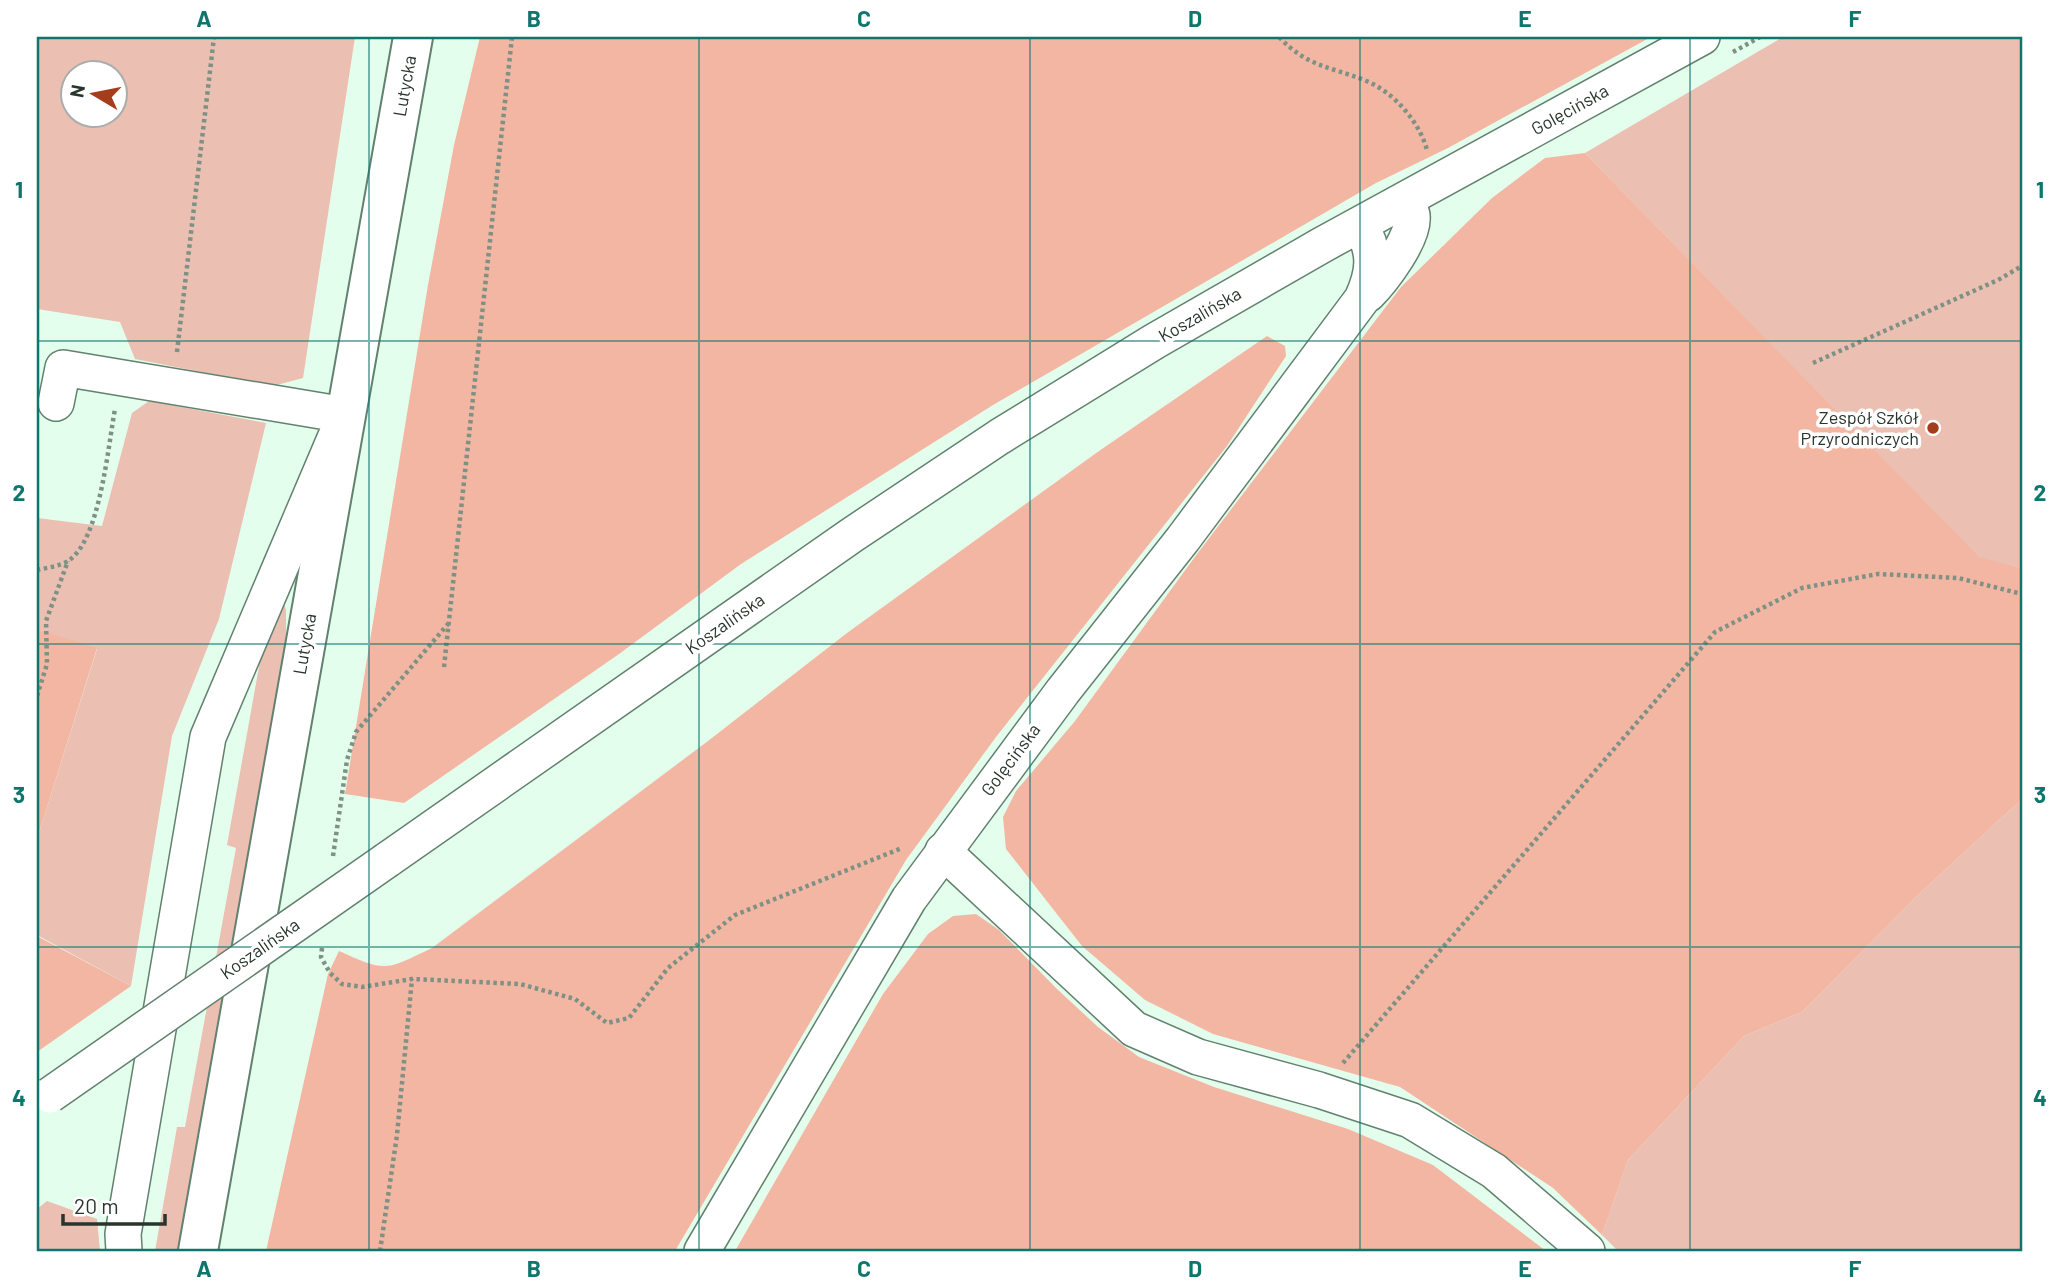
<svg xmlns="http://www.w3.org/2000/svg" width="2059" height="1288" font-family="Barlow,sans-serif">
<rect width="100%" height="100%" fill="#e3feed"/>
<!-- green -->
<g fill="#ebbfb1" fill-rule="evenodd">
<path d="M37,37H355L303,378L273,386L135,359L120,322L37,309ZM74,74H116V116H74Z"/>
<path d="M1783,37H2022V568L1979,558L1585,153Z"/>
<path d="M149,401L266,423L219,619L172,736L131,986L37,935V839L97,649L37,629V518L102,526L132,413Z"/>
<path d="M283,600L286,610V643L179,1251H155L177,1127H185L236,848L227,845L262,650Z"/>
<path d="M2022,799V1251H1618L1602,1235L1628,1160L1744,1036L1802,1012L1921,892Z"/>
<path d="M47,1201L97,1219L100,1251H37V1209Z"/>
</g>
<!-- forest -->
<g fill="#f3b6a3">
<path d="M480,37H1651L1448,148L1376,183L993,405L741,564L619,654L404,803L345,794L428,285L454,145Z"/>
<path d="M1585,153L1979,557L2022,568V799L1921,892L1802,1012L1744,1036L1628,1160L1602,1235L1553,1188L1400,1087L1213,1034L1145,1000L1082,946L1006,849L1003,817L1016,791L1075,721L1197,554L1401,287L1492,198L1545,158Z"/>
<path d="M1267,336L1285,346L1286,356L1227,446L996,737L906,860L675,1251H266L328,974L339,951C388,973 385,970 432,948L708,741L847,633L1099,451Z"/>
<path d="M37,629L97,648L37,839Z"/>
<path d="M976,914L999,930L1057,989L1098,1027L1139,1057L1214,1087L1348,1129L1433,1165L1546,1251H735L883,994L928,934L953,916Z"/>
<path d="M37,936L131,986L37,1052Z"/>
</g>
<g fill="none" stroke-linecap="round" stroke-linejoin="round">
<defs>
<g id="minor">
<path d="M1368,294C1382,280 1415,237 1412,216C1412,211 1408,205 1406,200"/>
<path d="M56,403L63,368L345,415L208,737L123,1234L124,1251"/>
<path d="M943,851L1134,1029L1198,1057L1319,1090L1410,1120L1494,1171L1587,1251"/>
<path d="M387,860L852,535L999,437L1155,341L1322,245L1702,37"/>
<path d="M702,1251L909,899L1063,691L1183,539L1362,299C1375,271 1376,251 1360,225"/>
</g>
<path id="major" d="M198,1251L413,37"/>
</defs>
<!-- minor casing -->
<use href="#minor" stroke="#63816f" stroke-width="38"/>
<!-- major casing -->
<use href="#major" stroke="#63816f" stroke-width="42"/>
<!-- path -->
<g stroke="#7e9185" stroke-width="4.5" stroke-dasharray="3.5 3.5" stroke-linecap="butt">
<path d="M1279,37C1308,67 1328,66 1364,80C1393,91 1419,121 1427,150"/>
<path d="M1733,52L1760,37"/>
<path d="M177,352L214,37"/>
<path d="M1813,363L1998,280L2022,266"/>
<path d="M37,570C46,568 60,566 68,561C100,541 108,446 115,409"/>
<path d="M444,667L512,37"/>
<path d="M37,696L47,664L46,621L68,561"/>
<path d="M333,856L347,760L356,732L448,624"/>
<path d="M322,948L321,957L330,973L342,984L362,987L412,979L520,984L575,999L607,1023L629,1018L668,968L735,915L902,848"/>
<path d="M1343,1063L1715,632L1802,588L1878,574L1958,578L2022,594"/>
<path d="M380,1251L397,1135L412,979"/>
</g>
<!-- minor -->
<use href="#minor" stroke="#fff" stroke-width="35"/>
<!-- major -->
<use href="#major" stroke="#fff" stroke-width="38"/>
<defs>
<path id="minor-bridge" d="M50,1095L387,860"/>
</defs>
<!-- minor-bridge casing -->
<use href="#minor-bridge" stroke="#63816f" stroke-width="38" stroke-linecap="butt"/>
<!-- minor-bridge -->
<use href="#minor-bridge" stroke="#fff" stroke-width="35"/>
</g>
<!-- grid -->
<path fill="none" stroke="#0f766e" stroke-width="2" stroke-opacity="0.55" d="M369,37V1251M699,37V1251M1030,37V1251M1360,37V1251M1690,37V1251M37,341H2022M37,644H2022M37,947H2022"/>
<!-- markers -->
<circle fill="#a53d1c" stroke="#fff" stroke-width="2.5" cx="1933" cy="428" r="7"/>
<g text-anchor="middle" stroke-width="7" stroke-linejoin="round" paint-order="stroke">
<!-- street labels -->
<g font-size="18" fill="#28352d" stroke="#fff">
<text transform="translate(405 86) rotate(-80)" y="6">Lutycka</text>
<text transform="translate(1570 110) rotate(-29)" y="6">Golęcińska</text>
<text transform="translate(1200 315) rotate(-30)" y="6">Koszalińska</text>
<text transform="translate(725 624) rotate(-35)" y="6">Koszalińska</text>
<text transform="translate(305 644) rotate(-80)" y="6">Lutycka</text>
<text transform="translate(1011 760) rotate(-53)" y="6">Golęcińska</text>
<text transform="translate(260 949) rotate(-35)" y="6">Koszalińska</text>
</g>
<!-- poi labels -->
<g font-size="18" fill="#28352d" stroke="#fff" text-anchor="end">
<text x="1919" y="424">Zespół Szkół<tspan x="1919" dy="21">Przyrodniczych</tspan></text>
</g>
</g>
<!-- border -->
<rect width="2059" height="1288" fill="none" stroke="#ffffff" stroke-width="77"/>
<!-- north arrow -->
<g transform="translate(94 94) rotate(280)"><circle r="33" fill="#ffffff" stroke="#a9aeab" stroke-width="2"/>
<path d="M0-5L12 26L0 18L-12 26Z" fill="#a53d1c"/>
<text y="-10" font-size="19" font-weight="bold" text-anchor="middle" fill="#28352d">N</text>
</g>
<!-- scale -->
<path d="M63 1214v10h102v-10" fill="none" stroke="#28352d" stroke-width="3.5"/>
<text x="74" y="1214" font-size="21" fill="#28352d" stroke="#ffffff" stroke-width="5" paint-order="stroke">20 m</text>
<rect x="38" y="38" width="1983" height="1212" fill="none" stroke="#0f766e" stroke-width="2.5"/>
<g font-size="23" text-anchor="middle" font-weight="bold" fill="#0f766e">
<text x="204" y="27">A</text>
<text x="534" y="27">B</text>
<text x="864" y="27">C</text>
<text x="1195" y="27">D</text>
<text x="1525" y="27">E</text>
<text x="1855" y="27">F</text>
<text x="19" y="198">1</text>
<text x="2040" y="198">1</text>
<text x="19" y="501">2</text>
<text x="2040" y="501">2</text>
<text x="19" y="803">3</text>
<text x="2040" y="803">3</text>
<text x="19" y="1106">4</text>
<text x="2040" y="1106">4</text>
<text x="204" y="1277">A</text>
<text x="534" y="1277">B</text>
<text x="864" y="1277">C</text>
<text x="1195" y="1277">D</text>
<text x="1525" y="1277">E</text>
<text x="1855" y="1277">F</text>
</g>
</svg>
